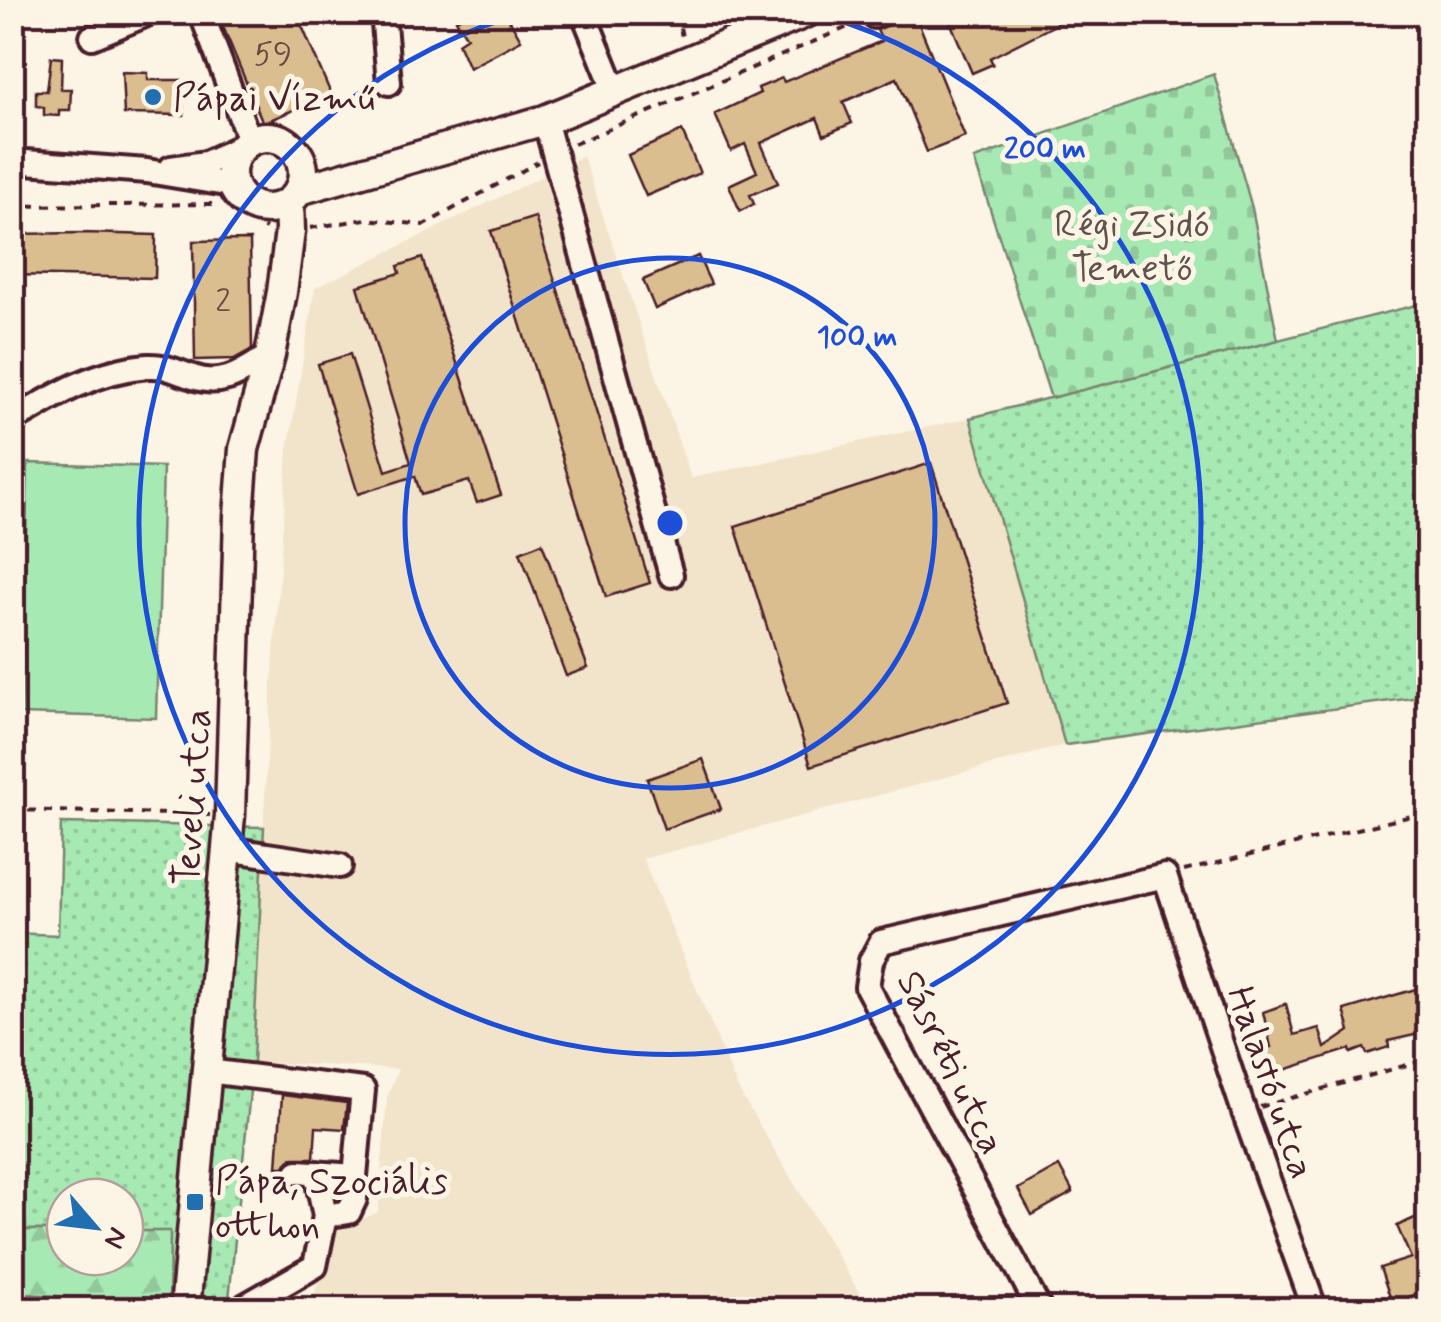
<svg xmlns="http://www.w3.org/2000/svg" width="1441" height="1322" font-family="Mynerve,sans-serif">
<defs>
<pattern id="grass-dots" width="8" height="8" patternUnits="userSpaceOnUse" patternTransform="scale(2.5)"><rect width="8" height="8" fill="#a7e9b3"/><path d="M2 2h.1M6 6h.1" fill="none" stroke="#91c79a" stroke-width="1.8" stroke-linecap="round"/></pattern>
<pattern id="forest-firs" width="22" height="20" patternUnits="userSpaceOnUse" patternTransform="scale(2.5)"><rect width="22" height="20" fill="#a7e9b3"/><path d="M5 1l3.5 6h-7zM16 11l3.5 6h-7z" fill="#91c79a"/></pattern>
<pattern id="cemetery-stones" width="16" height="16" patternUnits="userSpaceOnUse" patternTransform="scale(2.5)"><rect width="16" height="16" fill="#a7e9b3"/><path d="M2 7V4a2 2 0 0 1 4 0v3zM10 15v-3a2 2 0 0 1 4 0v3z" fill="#91c79a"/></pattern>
</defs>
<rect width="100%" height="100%" fill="#fcf5e5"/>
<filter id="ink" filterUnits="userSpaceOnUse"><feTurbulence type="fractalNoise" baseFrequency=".01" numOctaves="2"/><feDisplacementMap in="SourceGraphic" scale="20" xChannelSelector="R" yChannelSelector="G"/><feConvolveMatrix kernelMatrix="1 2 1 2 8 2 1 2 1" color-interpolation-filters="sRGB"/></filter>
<g filter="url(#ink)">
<!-- built -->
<path fill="#f2e4cb" d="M583,156L691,478L970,418L1065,745L643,859L738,1089L869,1309H285L315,1293L329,1234L378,1212L387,1097L398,1069L253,1062L266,771L288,449L315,288Z"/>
<!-- grass -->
<g fill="url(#grass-dots)" stroke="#78846f" stroke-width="2.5">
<path d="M1428,302V696L1065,745L970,418Z"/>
<path d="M61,823L264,827L253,1062L228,1309H13L12,1293L169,1303L170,1232L125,1231V1197H65V1230H13V933L58,935Z"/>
</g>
<!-- forest -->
<path fill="url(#forest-firs)" stroke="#78846f" stroke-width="2.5" d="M13,1230H65V1257H125V1231H170L169,1304L13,1293Z"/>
<!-- cemetery -->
<path fill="url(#cemetery-stones)" stroke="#78846f" stroke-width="2.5" d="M1214,74L1252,208L1278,340L1051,398L974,159Z"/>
<!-- park -->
<path fill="#a7e9b3" stroke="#78846f" stroke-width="2.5" d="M28,463L163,467L156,718L21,714Z"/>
<!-- building -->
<g fill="#dbbe8f" stroke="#4a1f2b" stroke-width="2.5">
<path d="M217,12H296L331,94L263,123Z"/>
<path d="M471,12H505L521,40L469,68L458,43L467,37L456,20Z"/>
<path d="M946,12H1052L1057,24L990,58L993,64L972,73Z"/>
<path d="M915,14L965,137L927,152L897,78L843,102L852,123L824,135L817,118L761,143L778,183L750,195L754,204L740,211L729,185L757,172L745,144L731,151L715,114L760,93L758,88L782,78L784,82L882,41L877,30Z"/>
<path d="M51,57L62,58L61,89H71L70,110H59V116L44,115V107L36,106V91H47Z"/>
<path d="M122,72L148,73V80H182L184,115L124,114Z"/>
<path d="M682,131L700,173L646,196L628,155Z"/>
<path d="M535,217L650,583L606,597L491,231Z"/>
<path d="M83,233L156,235L155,278L12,275V234Z"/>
<path d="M250,240L252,349L234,359L195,360L193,241Z"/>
<path d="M698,256L711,284L655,309L643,280Z"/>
<path d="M422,258L501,495L477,503L469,481L421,495L415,476L358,494L318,364L350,354L386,471L411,463L358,286L400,273L398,266Z"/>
<path d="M931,463L1007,703L811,766L735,526Z"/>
<path d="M542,543L588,668L566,676L520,552Z"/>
<path d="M703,759L721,809L664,829L647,779Z"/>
<path d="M1426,986L1428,1032L1388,1041L1389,1047L1367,1054L1364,1048L1351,1053L1350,1049L1272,1074L1266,1048L1271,1047L1263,1012L1286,1004L1294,1035L1319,1028L1325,1048L1350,1031L1344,1010Z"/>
<path d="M282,1095L347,1103L344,1129L316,1127L314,1158H292L284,1167H277Z"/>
<path d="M1059,1166L1073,1192L1032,1215L1018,1189Z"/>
<path d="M1417,1217L1428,1245V1290L1392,1303L1380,1268L1411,1258L1397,1226Z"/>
</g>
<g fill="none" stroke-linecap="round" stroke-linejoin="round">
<defs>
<g id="minor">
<path d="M201,12L250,142"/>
<path d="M383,12L389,83"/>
<path d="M583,12L615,91"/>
<path d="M872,12L874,16"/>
<path d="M92,37L152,12"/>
<path d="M545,120L671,575"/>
<path d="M12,161L147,171L226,184L236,191"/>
<path d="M171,168L206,163L243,146"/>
<path d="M12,421C55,395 97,370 148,366C165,365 177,372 193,377C224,388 244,371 270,355"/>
<path d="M227,849L340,866"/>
<path d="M207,1071L363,1090L355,1176L298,1172"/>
<path d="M325,1216L349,1212L355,1199V1176"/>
<path d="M238,1310L315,1266L325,1216L316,1173"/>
<path d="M1040,1310L867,987L871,961L881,942L1165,876L1244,1112L1315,1310"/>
</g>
<g id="major">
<circle cx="267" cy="173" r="36"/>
<path d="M299,190L545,120L807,12"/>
<path d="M185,1310L230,815L239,516L244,449L270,355L282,292L290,231L289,202"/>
</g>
</defs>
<!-- minor casing -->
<use href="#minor" stroke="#4a1f2b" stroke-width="30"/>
<!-- major casing -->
<use href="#major" stroke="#4a1f2b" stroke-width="35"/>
<!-- path -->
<g stroke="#4a1f2b" stroke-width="4" stroke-dasharray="8 8" stroke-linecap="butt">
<path d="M677,12L683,42"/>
<path d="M574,144L855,24"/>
<path d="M12,206L213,204"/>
<path d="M236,211L266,229"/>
<path d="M310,228L366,219L424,225L538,162"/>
<path d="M12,810L210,815"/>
<path d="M1184,871L1428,812"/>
<path d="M1260,1107L1428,1059"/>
</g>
<!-- minor -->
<use href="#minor" stroke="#fcf5e5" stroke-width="22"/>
<!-- major -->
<use href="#major" stroke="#fcf5e5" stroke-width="28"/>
</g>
</g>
<!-- distance rings -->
<g fill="none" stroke="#1d4ed8" stroke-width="5">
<circle cx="670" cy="523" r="265"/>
<path d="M816 13A531 531 0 1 1 524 13"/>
</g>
<!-- markers -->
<g fill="#1f6fb2" stroke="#fcf5e5" stroke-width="4">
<circle cx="153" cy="97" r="10"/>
<rect x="185" y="1192" width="20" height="20" rx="5"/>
</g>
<g text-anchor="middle" stroke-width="10" stroke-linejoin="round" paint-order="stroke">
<!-- number labels -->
<g font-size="32" fill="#6e4744">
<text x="273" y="64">59</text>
<text x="223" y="311">2</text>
</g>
<!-- poi labels -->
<g font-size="38" fill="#4a1f2b" stroke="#fcf5e5" text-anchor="start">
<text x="173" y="110">Pápai Vízmű</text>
<text x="215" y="1193">Pápa, Szociális<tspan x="215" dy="44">otthon</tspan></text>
</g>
<!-- park labels -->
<g font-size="38" fill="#61524d" stroke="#fcf5e5">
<text x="1132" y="236">Régi Zsidó<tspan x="1132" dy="44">Temető</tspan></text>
</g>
<!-- street labels -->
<g font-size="38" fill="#4a1f2b" stroke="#fcf5e5">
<text transform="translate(191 797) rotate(-86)" y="13">Teveli utca</text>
<text transform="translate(952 1062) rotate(64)" y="13">Sásréti utca</text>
<text transform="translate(1272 1082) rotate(71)" y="13">Halastó utca</text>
</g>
</g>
<circle cx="670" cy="523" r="15" fill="#1d4ed8" stroke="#fcf5e5" stroke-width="5"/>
<g font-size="30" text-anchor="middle" font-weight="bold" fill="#1d4ed8" stroke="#fcf5e5" stroke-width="10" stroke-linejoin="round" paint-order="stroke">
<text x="1045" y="158">200 m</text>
<text x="857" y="346">100 m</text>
</g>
<!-- margin -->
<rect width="1441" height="1322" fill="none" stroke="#fcf5e5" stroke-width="50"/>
<rect x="25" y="25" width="1391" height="1272" fill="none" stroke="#4a1f2b" stroke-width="4" filter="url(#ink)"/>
<!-- north arrow -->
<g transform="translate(95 1227) rotate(118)"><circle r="48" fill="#fcf5e5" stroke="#b59f9b" stroke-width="2.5"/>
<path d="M0-8L18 38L0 25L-18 38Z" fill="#1f6fb2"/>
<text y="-15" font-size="28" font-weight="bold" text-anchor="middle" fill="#4a1f2b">N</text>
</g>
</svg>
